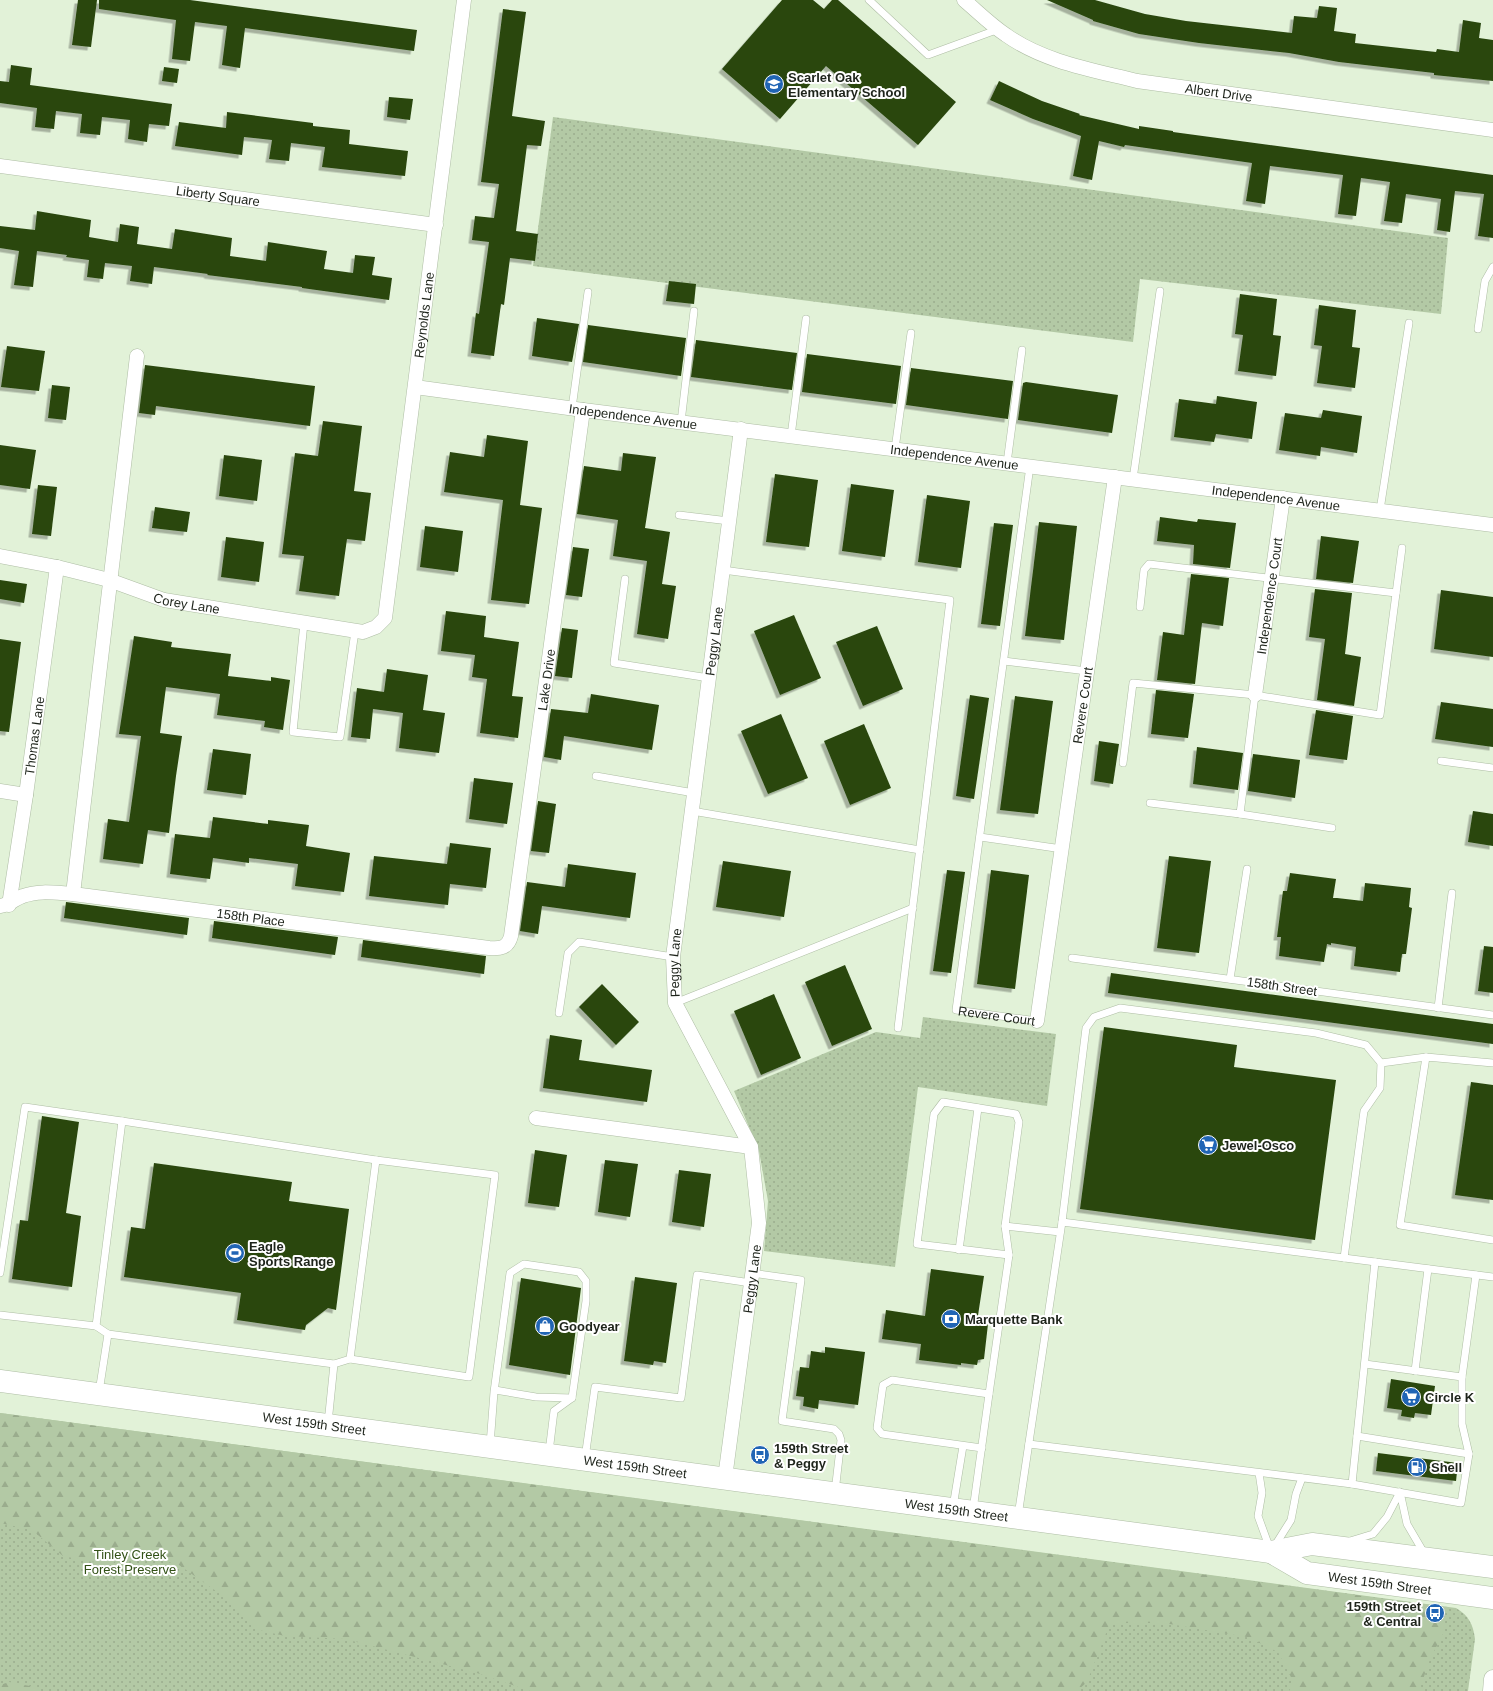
<svg xmlns="http://www.w3.org/2000/svg" width="1493" height="1691" font-family="Helvetica,sans-serif">
<defs>
<pattern id="green-dots" width="8" height="8" patternUnits="userSpaceOnUse"><rect width="8" height="8" fill="#b3c9a5"/><path d="M2 2h.1M6 6h.1" fill="none" stroke="#9aac8d" stroke-width="1.8" stroke-linecap="round"/></pattern>
<pattern id="forest-firs" width="22" height="20" patternUnits="userSpaceOnUse"><rect width="22" height="20" fill="#b3c9a5"/><path d="M5 1l3.5 6h-7zM16 11l3.5 6h-7z" fill="#9aac8d"/></pattern>
<filter id="shadow"><feDropShadow dx="-3.5" dy="3.5" stdDeviation="0" flood-color="#0004"/></filter>
</defs>
<rect width="100%" height="100%" fill="#e2f2d8"/>
<!-- green -->
<g fill="url(#green-dots)">
<path d="M553,117L1448,238L1441,314L1140,279L1133,342L533,266Z"/>
<path d="M923,1017L1056,1034L1047,1106L918,1087L895,1267L764,1251L768,1201L759,1151L734,1091L876,1032L920,1038Z"/>
<path d="M0,1413L1456,1608C1469,1616 1473,1624 1475,1639L1468,1691H0Z"/>
</g>
<!-- forest -->
<g fill="url(#forest-firs)">
<path d="M0,1413L1445,1607V1630L1430,1659L1419,1691H1289L1294,1683L1278,1652L1247,1637L1164,1623H1110L1087,1682L1077,1691H530L477,1673L345,1639L285,1636L259,1630L233,1603L179,1565L140,1554L107,1565L63,1556L32,1530L0,1523Z"/>
<path d="M9,1682L35,1687L41,1691H0V1685Z"/>
</g>
<!-- building -->
<g fill="#29460f" filter="url(#shadow)">
<path d="M78,0H97L91,47L72,45Z"/>
<path d="M99,0H190L417,30L414,51L245,28L240,68L222,65L227,26L195,22L190,61L172,59L176,20L99,9Z"/>
<path d="M782,0H813L824,9L832,0H838L956,102L918,145L826,66L780,119L722,69Z"/>
<path d="M1047,0H1095L1145,14L1186,21L1292,33L1294,16L1317,18L1319,6L1337,8L1334,31L1356,34L1355,43L1436,52L1437,49L1459,52L1463,20L1481,23L1479,38L1493,40V81L1434,75V73L1339,62L1289,53L1199,43L1139,34L1093,21V20Z"/>
<path d="M503,9L526,12L512,116L545,121L541,146L527,145L516,231L538,234L535,261L510,258L504,305L501,304L494,356L471,353L476,313L479,314L489,242L472,240L475,216L494,218L499,184L481,182Z"/>
<path d="M11,65L32,68L30,85L172,104L169,126L149,124L147,142L128,139L130,120L102,117L100,135L80,133L82,114L56,111L54,129L35,127L37,108L0,103V81L9,82Z"/>
<path d="M164,67L179,69L177,83L162,81Z"/>
<path d="M999,81L1042,101L1080,114L1079,115L1139,129V126L1173,131V132L1493,175V238L1478,236L1484,194L1455,191L1450,232L1437,230L1441,199L1406,194L1402,223L1384,221L1390,182L1361,178L1356,216L1338,214L1343,175L1270,166L1265,204L1246,201L1252,163L1125,145L1124,147L1099,141L1092,180L1073,176L1081,136L1033,119L990,100Z"/>
<path d="M389,97L413,99L410,120L387,117Z"/>
<path d="M227,112L313,123V126L350,130L349,144L408,151L405,176L322,167L325,147L291,143L289,161L269,159L272,140L244,137L242,155L175,146L179,122L226,128Z"/>
<path d="M37,211L91,220L89,237L118,242L120,224L139,227L137,244L172,249L175,229L232,238L230,256L266,261L268,242L327,251L324,269L353,273L355,255L375,257L372,275L392,278L389,300L302,288V287L207,275L208,274L154,267L152,284L130,281L132,266L105,263L103,279L87,277L89,260L66,257L67,255L37,251L33,287L14,285L19,251L0,248V226L35,230Z"/>
<path d="M669,281L696,284L694,304L666,301Z"/>
<path d="M1240,294L1277,299L1273,335L1281,336L1276,376L1238,371L1243,335L1235,334Z"/>
<path d="M1319,305L1356,310L1352,347L1360,348L1355,388L1317,383L1322,346L1314,345Z"/>
<path d="M537,318L579,324L572,362L532,356Z"/>
<path d="M588,325L686,338L681,376L583,362Z"/>
<path d="M696,340L797,353L792,390L691,377Z"/>
<path d="M7,346L45,351L39,391L1,387Z"/>
<path d="M807,354L901,366L896,404L802,392Z"/>
<path d="M145,365L315,386L310,426L156,406L155,415L139,413Z"/>
<path d="M911,368L1013,381L1008,419L906,405Z"/>
<path d="M1026,382L1118,395L1112,433L1018,420L1023,383Z"/>
<path d="M52,385L70,387L66,420L48,418Z"/>
<path d="M1217,396L1257,402L1252,439L1216,434L1214,442L1174,437L1179,399L1216,404Z"/>
<path d="M1323,410L1362,416L1357,453L1321,447L1320,456L1279,450L1285,413L1321,418Z"/>
<path d="M323,421L362,426L354,491L371,493L365,541L347,539L339,596L299,591L304,556L282,554L295,453L318,456Z"/>
<path d="M487,435L528,441L520,505L542,508L529,604L491,600L503,500L444,492L450,452L484,457Z"/>
<path d="M0,445L36,450L30,489L0,485Z"/>
<path d="M623,453L656,457L645,528L670,532L662,584L676,586L668,639L637,634L647,561L613,556L618,520L577,514L584,466L621,471Z"/>
<path d="M224,455L262,460L257,501L219,496Z"/>
<path d="M775,474L818,480L809,547L766,542Z"/>
<path d="M851,484L894,490L885,557L842,551Z"/>
<path d="M38,485L57,487L51,536L32,534Z"/>
<path d="M927,495L970,501L961,568L918,562Z"/>
<path d="M155,507L190,512L187,532L152,528Z"/>
<path d="M1160,517L1197,522L1198,519L1236,523L1230,568L1193,564L1194,545L1157,541Z"/>
<path d="M1039,522L1077,526L1064,640L1025,636Z"/>
<path d="M994,523L1013,525L1000,626L981,624Z"/>
<path d="M425,526L463,531L458,572L420,567Z"/>
<path d="M1321,536L1359,541L1353,583L1316,579Z"/>
<path d="M226,537L264,542L259,582L221,577Z"/>
<path d="M573,547L589,549L582,597L566,595Z"/>
<path d="M1191,574L1229,578L1223,626L1202,623L1195,684L1157,680L1163,632L1184,635Z"/>
<path d="M0,580L27,584L24,603L0,599Z"/>
<path d="M1315,589L1352,593L1345,654L1361,657L1354,706L1317,700L1325,639L1309,637Z"/>
<path d="M1441,590L1493,597V657L1434,649Z"/>
<path d="M446,611L486,616L484,637L519,642L512,696L523,697L518,738L480,733L487,679L472,677L475,655L441,651Z"/>
<path d="M794,615L821,678L780,695L754,631Z"/>
<path d="M877,626L903,689L863,706L836,642Z"/>
<path d="M562,628L578,630L572,678L555,676Z"/>
<path d="M134,636L172,642L171,647L231,654L228,676L271,681V677L290,680L283,730L264,727L265,721L217,715L220,694L166,687L160,733L182,736L176,776L169,833L148,830L143,864L103,859L108,819L129,822L141,736L119,734Z"/>
<path d="M0,639L21,642L9,732L0,731Z"/>
<path d="M387,669L428,675L423,710L445,713L439,753L399,748L403,713L373,709L370,739L351,737L357,688L384,692Z"/>
<path d="M1156,690L1194,694L1188,738L1151,734Z"/>
<path d="M591,694L659,705L652,750L564,736L561,760L544,757L551,709L588,713Z"/>
<path d="M970,695L989,698L974,799L956,796Z"/>
<path d="M1015,696L1053,701L1038,814L1000,810Z"/>
<path d="M1441,702L1493,709V747L1435,739Z"/>
<path d="M1316,710L1353,716L1347,760L1309,755Z"/>
<path d="M781,714L808,778L768,794L741,731Z"/>
<path d="M864,724L891,788L850,805L824,741Z"/>
<path d="M1099,741L1119,744L1113,784L1094,781Z"/>
<path d="M1197,747L1243,753L1238,790L1193,784Z"/>
<path d="M213,749L251,754L246,795L207,790Z"/>
<path d="M1253,754L1300,760L1295,798L1248,791Z"/>
<path d="M474,778L513,783L507,824L469,819Z"/>
<path d="M538,801L556,804L549,853L531,851Z"/>
<path d="M1473,811L1493,814V846L1468,842Z"/>
<path d="M213,817L268,824V820L309,825L306,846L350,853L344,892L295,886L298,864L249,858V863L213,858L210,879L170,874L175,834L210,838Z"/>
<path d="M450,843L491,848L486,888L450,884L448,905L369,896L374,856L447,864Z"/>
<path d="M1169,856L1211,861L1199,953L1157,948Z"/>
<path d="M723,861L791,871L784,917L716,907Z"/>
<path d="M568,864L636,873L630,918L542,906L538,934L520,931L527,882L565,887Z"/>
<path d="M947,870L965,872L951,973L933,971Z"/>
<path d="M991,870L1029,875L1015,989L977,984Z"/>
<path d="M1290,873L1336,879L1333,898H1337L1363,901L1365,883L1411,888L1409,907L1412,908L1406,954H1402L1400,972L1354,966L1356,947L1331,943V945L1327,944L1324,962L1279,956L1281,937H1277L1283,891H1287Z"/>
<path d="M66,902L189,918L187,935L64,918Z"/>
<path d="M214,921L338,937L335,955L212,938Z"/>
<path d="M363,940L486,956L484,974L361,957Z"/>
<path d="M1484,946L1493,947V993L1478,991Z"/>
<path d="M845,965L872,1029L832,1046L805,982Z"/>
<path d="M1111,973L1493,1024V1044L1108,993Z"/>
<path d="M602,984L639,1022L616,1045L579,1007Z"/>
<path d="M774,994L801,1058L761,1075L734,1011Z"/>
<path d="M1104,1027L1237,1045L1234,1067L1336,1080L1315,1240L1080,1209Z"/>
<path d="M550,1035L582,1040L579,1060L652,1070L647,1102L543,1088Z"/>
<path d="M1471,1082L1493,1085V1200L1455,1195Z"/>
<path d="M42,1116L79,1122L66,1213L81,1216L72,1287L12,1279L20,1220L28,1221Z"/>
<path d="M535,1150L567,1155L559,1207L528,1203Z"/>
<path d="M605,1160L638,1164L630,1217L598,1212Z"/>
<path d="M154,1163L292,1182L289,1201L349,1209L336,1310L328,1308L306,1325L305,1330L237,1320L241,1293L124,1277L131,1227L145,1229Z"/>
<path d="M679,1170L711,1174L704,1227L672,1222Z"/>
<path d="M931,1269L984,1276L977,1322L988,1324L984,1359L978,1360L977,1365L961,1363V1365L919,1360L921,1344L882,1339L886,1310L925,1316Z"/>
<path d="M635,1277L677,1283L666,1363L654,1361L653,1365L624,1361Z"/>
<path d="M521,1278L581,1288L570,1375L509,1365Z"/>
<path d="M825,1347L865,1352L858,1405L819,1400L818,1409L803,1406L804,1397L796,1396L800,1367L809,1368L811,1351L825,1353Z"/>
<path d="M1391,1379L1435,1386L1431,1415L1415,1413L1414,1418L1401,1416L1402,1410L1387,1408Z"/>
<path d="M1378,1453L1458,1463L1456,1481L1376,1471Z"/>
</g>
<g fill="none" stroke-linecap="round" stroke-linejoin="round">
<defs>
<g id="service">
<path d="M869,0L928,55L999,29"/>
<path d="M1478,329L1485,281L1493,267"/>
<path d="M572,408L588,292"/>
<path d="M681,422L694,311"/>
<path d="M791,436L806,319"/>
<path d="M895,449L911,333"/>
<path d="M1007,463L1022,350"/>
<path id="s1" d="M1030,466L956,1010L1037,1021"/>
<path d="M1133,479L1160,291"/>
<path d="M1380,510L1409,323"/>
<path d="M679,515L729,521"/>
<path d="M723,570L950,600L898,1028"/>
<path d="M625,579L614,663L709,678"/>
<path d="M1140,607L1144,570L1149,564L1396,593"/>
<path d="M304,623L293,732L340,737L355,631"/>
<path d="M1004,661L1087,671"/>
<path d="M1441,761L1493,768"/>
<path d="M1123,763L1133,683L1255,695L1380,715L1402,548"/>
<path d="M596,776L694,793"/>
<path d="M1150,803L1240,814L1255,695"/>
<path d="M692,811L920,850"/>
<path d="M1240,814L1332,828"/>
<path d="M980,837L1062,849"/>
<path d="M1072,958L1493,1015"/>
<path d="M1230,979L1247,869"/>
<path d="M675,1003L913,908"/>
<path d="M1438,1008L1452,893"/>
<path d="M559,1013L568,953L579,942L673,957"/>
<path d="M1381,1063L1426,1057"/>
<path d="M1493,1063L1426,1057L1400,1225L1493,1240"/>
<path d="M943,1102L1016,1114L1019,1122L1005,1226L1009,1255L917,1244L934,1114Z"/>
<path d="M1062,1222L1086,1028L1094,1017L1120,1008L1316,1033L1366,1045L1381,1063L1380,1088L1364,1111L1344,1258"/>
<path d="M1005,1226L1060,1232"/>
<path d="M959,1250L978,1108"/>
<path d="M0,1273L25,1107L122,1121"/>
<path d="M752,1273L801,1280L782,1421L834,1429L839,1434L841,1440L835,1492"/>
<path d="M0,1315L96,1326"/>
<path d="M108,1334L334,1364"/>
<path d="M350,1359L469,1377L495,1175L376,1160"/>
<path d="M1415,1371L1428,1269"/>
<path d="M1462,1377L1476,1275"/>
<path d="M495,1390L536,1397L572,1398"/>
<path d="M99,1392L108,1334L96,1326L122,1121L376,1160L350,1359L334,1364L328,1423"/>
<path d="M1357,1436L1469,1454"/>
<path d="M1029,1444L1352,1484L1375,1262"/>
<path d="M490,1445L494,1392L510,1273L524,1264L579,1272L586,1281V1301L572,1398L554,1411L549,1452"/>
<path d="M982,1448L882,1434L877,1428L883,1385L892,1380L989,1394L1009,1255"/>
<path d="M585,1458L595,1387L681,1398L697,1275L751,1283"/>
<path d="M1259,1473L1262,1493L1258,1516L1270,1549"/>
<path d="M1352,1484L1461,1503L1469,1454L1462,1424V1377L1365,1364"/>
<path d="M953,1507L963,1446"/>
<path d="M973,1510L989,1394"/>
<path d="M1018,1516L1062,1222L1493,1277"/>
<path d="M1350,1541L1373,1534L1387,1517L1400,1492L1407,1524L1424,1553"/>
<path d="M1274,1547L1291,1520L1296,1494L1302,1478"/>
</g>
<g id="minor">
<path id="s2" d="M964,0C978,12 991,25 1006,35C1044,62 1093,70 1137,81L1493,130"/>
<path id="s3" d="M0,166L436,225"/>
<path id="s4" d="M415,387L583,410L1493,525"/>
<path id="s5" d="M0,556L57,567L109,580L164,600L363,632L376,627L385,618L464,0"/>
<path id="s6" d="M1255,695L1283,498"/>
<path d="M0,791L26,795"/>
<path d="M73,894L137,356"/>
<path id="s7" d="M9,905L26,795L57,567"/>
<path id="s8" d="M0,906C13,904 13,899 23,896C39,890 56,893 73,894L489,948C500,949 508,948 511,936L583,410"/>
<path id="s9" d="M1037,1021L1115,477"/>
<path d="M536,1118L751,1147"/>
<path id="s10" d="M725,1478L759,1223L751,1147L675,1003L673,957L741,429"/>
</g>
<path id="tertiary" d="M1492,1691L1493,1679"/>
<g id="primary">
<path id="s11" d="M0,1381L1271,1552L1312,1544L1493,1567"/>
<path id="s12" d="M1271,1552L1307,1573L1493,1598"/>
</g>
</defs>
<!-- service casing -->
<use href="#service" stroke="#aebda4" stroke-width="8"/>
<!-- minor casing -->
<use href="#minor" stroke="#aebda4" stroke-width="15"/>
<!-- tertiary casing -->
<use href="#tertiary" stroke="#aebda4" stroke-width="19"/>
<!-- primary casing -->
<use href="#primary" stroke="#aebda4" stroke-width="23"/>
<!-- service -->
<use href="#service" stroke="#fff" stroke-width="7"/>
<!-- minor -->
<use href="#minor" stroke="#fff" stroke-width="14"/>
<!-- tertiary -->
<use href="#tertiary" stroke="#fff" stroke-width="18"/>
<!-- primary -->
<use href="#primary" stroke="#fff" stroke-width="22"/>
</g>
<!-- icons -->
<defs>
<symbol id="school-disc" viewBox="-11 -11 22 22"><circle r="9.5" fill="#2165b5" stroke="#fff"/><path d="M0-5L7-2L0 1L-7-2ZM-4 1L0 2.5L4 1V4Q0 6-4 4Z" fill="#fff"/></symbol>
<symbol id="supermarket-disc" viewBox="-11 -11 22 22"><circle r="9.5" fill="#2165b5" stroke="#fff"/><path d="M-6-5.5h2.5l.6 2H6L4.5 2H-2.5L-4.4-4H-6ZM-1.5 3.2a1.3 1.3 0 1 0 .1 0ZM3 3.2a1.3 1.3 0 1 0 .1 0Z" fill="#fff"/></symbol>
<symbol id="stadium-disc" viewBox="-11 -11 22 22"><circle r="9.5" fill="#2165b5" stroke="#fff"/><path d="M0-5a6.5 5 0 1 0 0 10a6.5 5 0 1 0 0-10ZM-3.5-1.8h7v3.6h-7Z" fill="#fff"/></symbol>
<symbol id="bank-disc" viewBox="-11 -11 22 22"><circle r="9.5" fill="#2165b5" stroke="#fff"/><path d="M-6-4H6V4H-6ZM0-2.3a2.3 2.3 0 1 0 0 4.6a2.3 2.3 0 1 0 0-4.6Z" fill="#fff"/></symbol>
<symbol id="shop-disc" viewBox="-11 -11 22 22"><circle r="9.5" fill="#2165b5" stroke="#fff"/><path d="M-5-2.5h2.3a2.7 3.5 0 0 1 5.4 0H5L5.5 6h-11ZM-1.5-2.5h3a1.5 2.3 0 0 0-3 0Z" fill="#fff"/></symbol>
<symbol id="bus-disc" viewBox="-11 -11 22 22"><circle r="9.5" fill="#2165b5" stroke="#fff"/><path d="M-5-6H5V4H4V6H2V4H-2V6H-4V4H-5ZM-3.5-4V0h7V-4ZM-3.5 1.2v1.5H-2V1.2ZM2 1.2v1.5H3.5V1.2Z" fill="#fff"/></symbol>
<symbol id="fuel-disc" viewBox="-11 -11 22 22"><circle r="9.5" fill="#2165b5" stroke="#fff"/><path d="M-5.5-6h7V0h2V4h1.3V-2.5L3-4.5l.8-.8L6-3V5H2.5V1h-1V6h-7ZM-4.2-4.7v3.2H.2V-4.7Z" fill="#fff"/></symbol>
</defs>
<g fill-rule="evenodd">
<use href="#school-disc" x="763" y="73" width="22" height="22"/>
<use href="#supermarket-disc" x="1197" y="1134" width="22" height="22"/>
<use href="#stadium-disc" x="224" y="1242" width="22" height="22"/>
<use href="#bank-disc" x="940" y="1308" width="22" height="22"/>
<use href="#shop-disc" x="534" y="1315" width="22" height="22"/>
<use href="#supermarket-disc" x="1400" y="1386" width="22" height="22"/>
<use href="#bus-disc" x="749" y="1444" width="22" height="22"/>
<use href="#fuel-disc" x="1406" y="1456" width="22" height="22"/>
<use href="#bus-disc" x="1424" y="1602" width="22" height="22"/>
</g>
<g text-anchor="middle" stroke-width="4" stroke-linejoin="round" paint-order="stroke">
<!-- poi labels -->
<g font-size="13" font-weight="bold" fill="#1e241b" stroke="#fff" text-anchor="start">
<text x="788" y="82">Scarlet Oak<tspan x="788" dy="15">Elementary School</tspan></text>
<text x="1222" y="1150">Jewel-Osco</text>
<text x="249" y="1251">Eagle<tspan x="249" dy="15">Sports Range</tspan></text>
<text x="965" y="1324">Marquette Bank</text>
<text x="559" y="1331">Goodyear</text>
<text x="1425" y="1402">Circle K</text>
<text x="774" y="1453">159th Street<tspan x="774" dy="15">&amp; Peggy</tspan></text>
<text x="1431" y="1472">Shell</text>
<text x="1421" y="1611" text-anchor="end">159th Street<tspan x="1421" dy="15">&amp; Central</tspan></text>
</g>
<!-- street labels -->
<g font-size="13" fill="#1e241b" stroke="#fff">
<text dy="5" stroke="none"><textPath href="#s2" startOffset="277">Albert Drive</textPath></text>
<text dy="5" stroke="none"><textPath href="#s3" startOffset="220">Liberty Square</textPath></text>
<text dy="5" stroke="none"><textPath href="#s5" startOffset="704">Reynolds Lane</textPath></text>
<text dy="5" stroke="none"><textPath href="#s4" startOffset="220">Independence Avenue</textPath></text>
<text dy="5" stroke="none"><textPath href="#s4" startOffset="544">Independence Avenue</textPath></text>
<text dy="5" stroke="none"><textPath href="#s4" startOffset="868">Independence Avenue</textPath></text>
<text dy="5" stroke="none"><textPath href="#s6" startOffset="100">Independence Court</textPath></text>
<text dy="5" stroke="none"><textPath href="#s5" startOffset="193">Corey Lane</textPath></text>
<text dy="5" stroke="none"><textPath href="#s10" startOffset="861">Peggy Lane</textPath></text>
<text dy="5" stroke="none"><textPath href="#s8" startOffset="782">Lake Drive</textPath></text>
<text dy="5" stroke="none"><textPath href="#s9" startOffset="319">Revere Court</textPath></text>
<text dy="5" stroke="none"><textPath href="#s7" startOffset="171">Thomas Lane</textPath></text>
<text dy="5" stroke="none"><textPath href="#s8" startOffset="255">158th Place</textPath></text>
<text dy="5" stroke="none"><textPath href="#s10" startOffset="537">Peggy Lane</textPath></text>
<text transform="translate(1282 986) rotate(8)" y="5">158th Street</text>
<text dy="5" stroke="none"><textPath href="#s1" startOffset="590">Revere Court</textPath></text>
<text dy="5" stroke="none"><textPath href="#s10" startOffset="201">Peggy Lane</textPath></text>
<text dy="5" stroke="none"><textPath href="#s11" startOffset="317">West 159th Street</textPath></text>
<text dy="5" stroke="none"><textPath href="#s11" startOffset="641">West 159th Street</textPath></text>
<text dy="5" stroke="none"><textPath href="#s11" startOffset="965">West 159th Street</textPath></text>
<text dy="5" stroke="none"><textPath href="#s12" startOffset="115">West 159th Street</textPath></text>
</g>
<!-- park labels -->
<g font-size="13" fill="#325116" stroke="#fff">
<text x="130" y="1559">Tinley Creek<tspan x="130" dy="15">Forest Preserve</tspan></text>
</g>
</g>
</svg>
